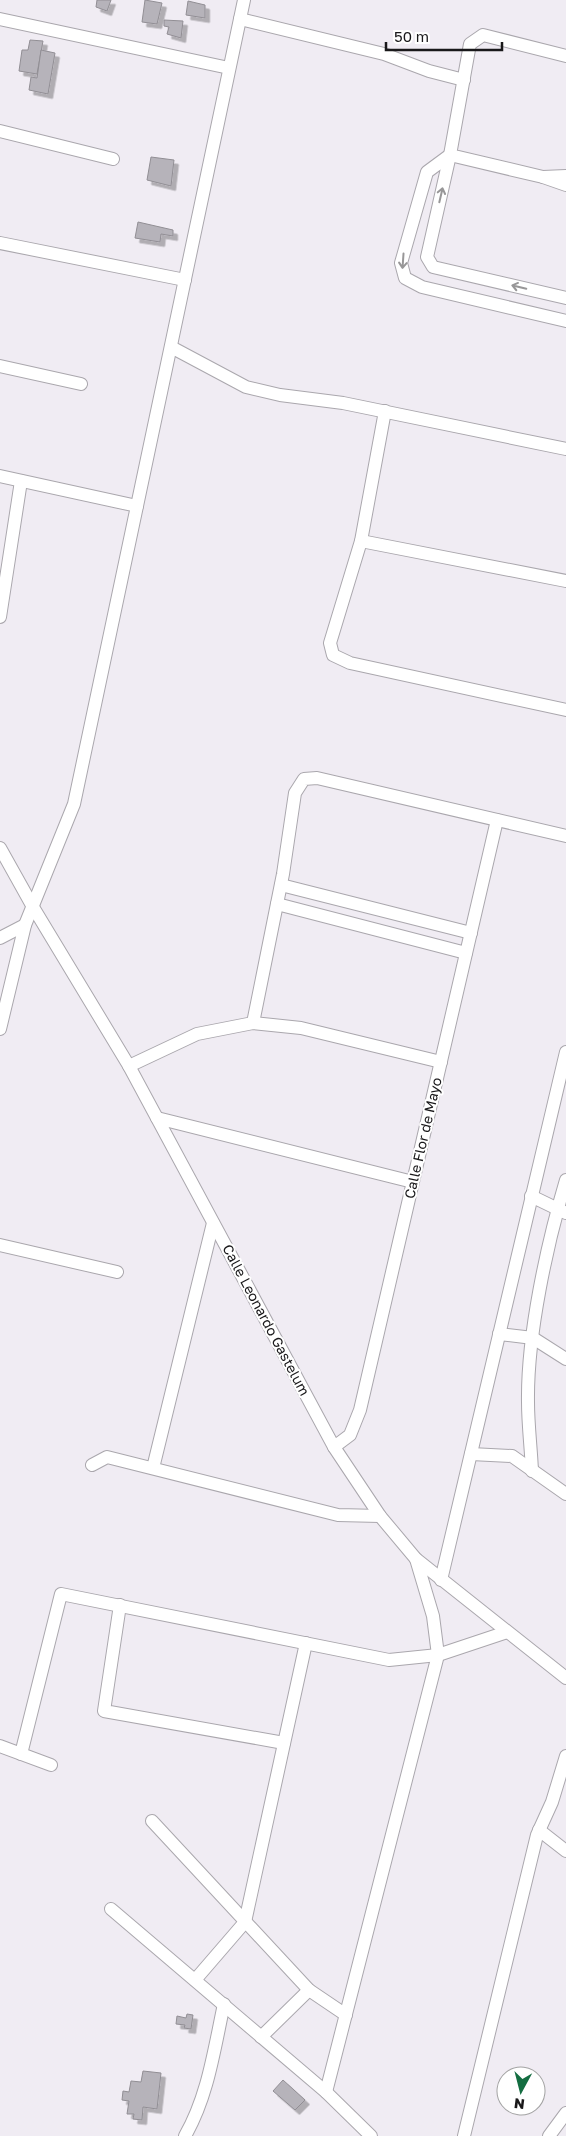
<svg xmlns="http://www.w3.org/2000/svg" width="566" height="2136" font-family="'Golos Text',sans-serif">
<defs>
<filter id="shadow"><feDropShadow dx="4.5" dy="4.5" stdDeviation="0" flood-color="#0004"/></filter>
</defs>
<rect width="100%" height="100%" fill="#f0ecf3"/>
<!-- building -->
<g fill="#b6b3ba" stroke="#918e94" filter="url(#shadow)">
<path d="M97,0H111L107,11L96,7Z"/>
<path d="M145,0L162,3L157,24L142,22Z"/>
<path d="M188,1L205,5V18L186,15Z"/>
<path d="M164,20L183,21L181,38L167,34L169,27L164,26Z"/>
<path d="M30,40L43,41L37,74L19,71L22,50H28Z"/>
<path d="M41,50L55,53L48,94L29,90L31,77L37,78Z"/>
<path d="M151,157L174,160L171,186L147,180Z"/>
<path d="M138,222L173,230V236L161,234L160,242L135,238Z"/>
<path d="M187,2014L193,2015L191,2029L184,2028L185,2025L176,2024L177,2016L186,2018Z"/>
<path d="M143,2071L161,2073L157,2109L143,2107L142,2120L133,2119L134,2114H127L129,2101L122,2100L123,2091L129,2092L131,2081L141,2082Z"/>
<path d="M283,2080L305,2100L295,2110L273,2091Z"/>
</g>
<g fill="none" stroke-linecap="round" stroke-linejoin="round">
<defs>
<g id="minor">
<path d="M0,19L229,68"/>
<path d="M240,19L384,54L429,71L464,80"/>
<path d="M0,131L113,159"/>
<path d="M566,176L543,177L566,185"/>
<path d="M543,177L450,155L470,44L483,35L566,56"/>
<path d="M0,243L185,280"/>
<path d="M566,298L433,267L427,257L450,155L427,172L401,263L405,278L422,287L566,321"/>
<path d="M171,347L246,387L280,395L343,403L566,449"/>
<path d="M0,366L81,384"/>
<path d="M385,411L361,541L330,643L333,655L350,663L566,710"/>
<path d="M0,476L137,506"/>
<path d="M361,541L566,581"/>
<path d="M0,617L21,481"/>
<path d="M0,848L33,907L129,1066L334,1447L380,1516L416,1559L566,1678"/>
<path d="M281,885L471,933"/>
<path d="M277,904L466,953"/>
<path d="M0,938L25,925"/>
<path d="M253,1023L283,874L295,793L304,779L317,778L566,836"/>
<path d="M0,1029L25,925L74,804L244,0"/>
<path d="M129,1066L197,1034L253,1023L301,1028L441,1062"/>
<path d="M157,1118L413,1182"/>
<path d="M531,1196L566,1213"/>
<path d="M0,1245L117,1272"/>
<path d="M499,1334L533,1338L566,1359"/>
<path d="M334,1447L350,1435L360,1410L497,820"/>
<path d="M471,1454L512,1456L566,1494"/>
<path d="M92,1465L107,1457L338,1515L380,1516"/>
<path d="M153,1468L213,1223"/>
<path d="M532,1471C531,1448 528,1425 528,1402C527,1335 547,1244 566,1180"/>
<path d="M441,1580L566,1052"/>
<path d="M120,1605L104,1711L284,1743"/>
<path d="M0,1746L51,1765"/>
<path d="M21,1754L61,1594L389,1660L438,1655L507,1632"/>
<path d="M152,1821L309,1990L346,2015"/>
<path d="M539,1830L566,1851"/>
<path d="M111,1909L326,2092L371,2136"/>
<path d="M195,1980L245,1922L306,1643"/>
<path d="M261,2037L309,1990"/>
<path d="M326,2092L438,1655L433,1616L416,1559"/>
<path d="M185,2136C208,2096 214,2050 224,2004"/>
<path d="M464,2136L537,1835L552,1802L566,1756"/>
<path d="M549,2136L566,2113"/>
</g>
</defs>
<!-- minor casing -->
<use href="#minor" stroke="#aaa7ad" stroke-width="14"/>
<!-- minor -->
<use href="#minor" stroke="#fff" stroke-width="12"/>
</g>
<!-- one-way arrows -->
<defs><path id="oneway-shaft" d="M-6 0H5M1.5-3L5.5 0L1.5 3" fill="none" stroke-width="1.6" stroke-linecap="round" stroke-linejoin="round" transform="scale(1.25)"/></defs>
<g stroke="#989798">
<use href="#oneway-shaft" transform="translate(441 195) rotate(-77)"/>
<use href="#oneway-shaft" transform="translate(403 261) rotate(94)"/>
<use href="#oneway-shaft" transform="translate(519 287) rotate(-167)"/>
</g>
<g text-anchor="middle" stroke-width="4" stroke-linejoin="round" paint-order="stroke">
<!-- street labels -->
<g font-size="14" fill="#19181a" stroke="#fff">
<text transform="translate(423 1138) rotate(-77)" y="5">Calle Flor de Mayo</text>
<text transform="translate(266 1320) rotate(62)" y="5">Calle Leonardo Gastelum</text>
</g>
</g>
<!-- north arrow -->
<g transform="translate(521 2091) rotate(187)"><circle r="24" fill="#ffffff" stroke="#a3a3a3"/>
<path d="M0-4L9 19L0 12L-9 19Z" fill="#146d41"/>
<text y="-8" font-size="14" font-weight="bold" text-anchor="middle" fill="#19181a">N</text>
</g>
<!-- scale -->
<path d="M386 42v8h116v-8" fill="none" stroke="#19181a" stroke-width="2.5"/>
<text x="394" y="42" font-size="15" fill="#19181a" stroke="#ffffff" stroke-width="4" paint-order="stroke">50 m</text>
</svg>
